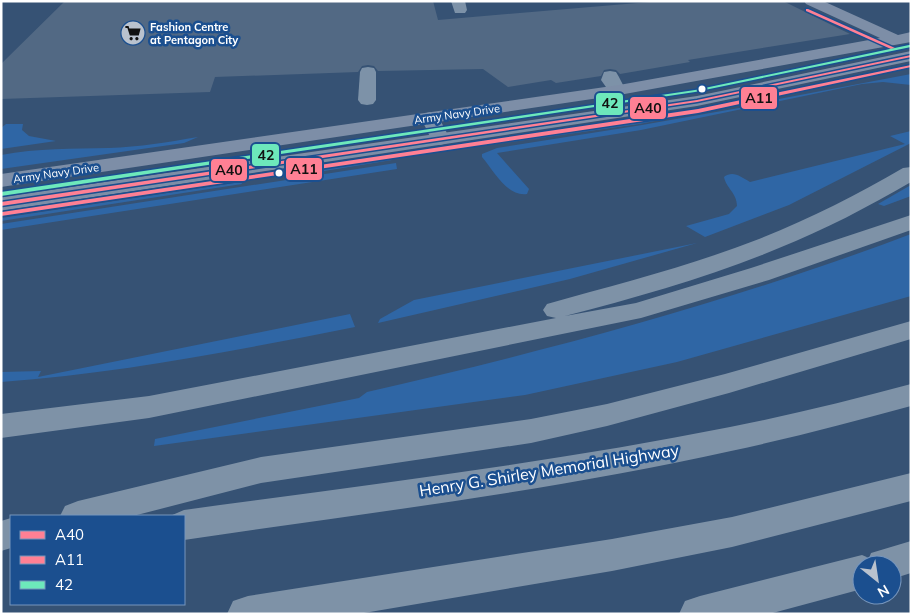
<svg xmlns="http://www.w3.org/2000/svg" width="912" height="615" font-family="Mulish,sans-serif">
<rect width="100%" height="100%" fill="#365274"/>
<!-- green -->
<g fill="#2f66a5">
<path d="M911,74V85L883,82L862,84L641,130L497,153L529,189L527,194C507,197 494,171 482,157V154L497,148L642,125L756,105L763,102Z"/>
<path d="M757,100L752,103L639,124L490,145Z"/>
<path d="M6,124H23L22,130L29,136L56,141L1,149V128Z"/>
<path d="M911,131V143L789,205L705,237L686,226L729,214L737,206C737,193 726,188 724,177C733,170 741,177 750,182L905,144L890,136Z"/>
<path d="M198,137L184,143L1,169V155C38,148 73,149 109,148C139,147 169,142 198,137Z"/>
<path d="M390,158L392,160L287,177L286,175Z"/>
<path d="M396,163L397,169L1,230V224Z"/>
<path d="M241,182L242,184L1,221V218Z"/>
<path d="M911,185V196L884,206L878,204Z"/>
<path d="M911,234V296L677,362L525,395L154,446L155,439L359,398L367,392C551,350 734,301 911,234Z"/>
<path d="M697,243L570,279L378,323L380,319L414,300Z"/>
<path d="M350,314L355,327C238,350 121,373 1,382V372L41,371L38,377Z"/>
</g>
<!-- building -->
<path fill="#526984" d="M65,1H433L438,20L661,1H783L850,34L688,60L690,62L620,74L616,70L610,69L604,70L601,76L556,83L551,80L508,87L483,69L378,71L374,66L368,65L362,66L358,72L215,77L210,92L1,99V64Z"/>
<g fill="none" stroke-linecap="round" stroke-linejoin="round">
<!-- minor -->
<g fill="#7d92a8" fill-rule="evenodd">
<path d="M451,1H465L467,10L465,13H455Z"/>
<path d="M368,67L374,68L376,72V100L373,104L367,105L361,104L358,100L360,72L362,68Z"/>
<path d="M610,71L616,72C620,78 622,84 626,90L623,94L617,95L611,94L601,80L604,72Z"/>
<path d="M430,112L437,114L450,139L447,143L440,145L433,143L421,118L423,114Z"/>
</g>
<!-- major -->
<g fill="#7d8ea7" fill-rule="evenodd">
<path d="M804,1H823L898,35L911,32V42L619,95L1,187V174L619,85L880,38L806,4Z"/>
<path d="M911,51V61L697,106L1,211V197L697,96Z"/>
</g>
<!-- highway -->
<g fill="#7e92a7" fill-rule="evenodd">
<path d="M911,167V182C868,207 824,230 779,248C710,277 637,297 565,316L636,303L751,268L911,215V230L769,280L641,318L149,418L1,438V414L149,396L556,318L547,316L543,310L547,304C618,284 690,266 759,239C809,219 857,195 903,168Z"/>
<path d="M911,321V339L729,393L607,426L531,443L261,483L133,516H60L65,506L78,501L261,457L531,419L607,404L725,374Z"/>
<path d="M911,384V406C851,422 792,438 731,451C551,491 367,513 184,540V516H170L184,510C366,485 550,463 730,427C791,415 851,400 911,384Z"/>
<path d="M911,473V501L732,547L612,571L358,614H227L233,601L248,596L612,539L732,517Z"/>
<path d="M11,518V548L1,551V521Z"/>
<path d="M911,541V573L892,579V565H862V589L769,614H679L685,601L700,596L862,555L869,558L871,553Z"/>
</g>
<defs>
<path id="bus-1" d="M911,55V57L697,102L1,206V202L697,100Z"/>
<g id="bus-2">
<path d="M806,9H808L895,48L891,49L806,11Z"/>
<path d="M911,65V67L698,113L1,216L2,212L698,109Z"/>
</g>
<path id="bus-3" d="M909,45H911V47L695,92L1,196V192L695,90Z"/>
</defs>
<!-- bus-1 casing -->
<use href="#bus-1" stroke="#1b4f8f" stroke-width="3"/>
<!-- bus-2 casing -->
<use href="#bus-2" stroke="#1b4f8f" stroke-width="3"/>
<!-- bus-3 casing -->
<use href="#bus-3" stroke="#1b4f8f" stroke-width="3"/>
<!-- bus-1 -->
<use href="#bus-1" fill="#ff8094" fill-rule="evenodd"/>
<!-- bus-2 -->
<use href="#bus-2" fill="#ff8094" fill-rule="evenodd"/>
<!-- bus-3 -->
<use href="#bus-3" fill="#6de8bb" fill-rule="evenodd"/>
</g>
<!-- icons -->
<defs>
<symbol id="supermarket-disc" viewBox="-11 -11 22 22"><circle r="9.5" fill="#b9c2ce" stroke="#1b4f8f"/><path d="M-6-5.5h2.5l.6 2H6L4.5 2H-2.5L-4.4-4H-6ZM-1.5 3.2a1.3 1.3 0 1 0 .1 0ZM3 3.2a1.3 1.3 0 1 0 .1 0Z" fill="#111"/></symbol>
</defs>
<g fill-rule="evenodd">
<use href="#supermarket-disc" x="119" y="19" width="28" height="28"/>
</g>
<!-- markers -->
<g fill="#fff" stroke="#1b4f8f" stroke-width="2">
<circle cx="702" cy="89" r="4.5"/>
<circle cx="279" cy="173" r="4.5"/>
</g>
<g text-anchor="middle" stroke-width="5" stroke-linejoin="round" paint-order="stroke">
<!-- far-poi labels -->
<g font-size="11" font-weight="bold" fill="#fff" stroke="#1b4f8f" text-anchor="start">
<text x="150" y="31">Fashion Centre<tspan x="150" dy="13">at Pentagon City</tspan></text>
</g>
<!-- far-street labels -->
<g font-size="11" fill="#fff" stroke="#1b4f8f">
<text transform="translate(457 114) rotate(-8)" y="4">Army Navy Drive</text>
<text transform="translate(56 173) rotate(-8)" y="4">Army Navy Drive</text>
</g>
<!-- near-street labels -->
<g font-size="16" fill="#fff" stroke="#1b4f8f">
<text transform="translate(549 470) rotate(-9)" y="6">Henry G. Shirley Memorial Highway</text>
</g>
</g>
<g stroke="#1b4f8f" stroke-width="2">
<rect x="740" y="86" width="38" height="24" rx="5" fill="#ff8094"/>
<rect x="595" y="92" width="29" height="24" rx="5" fill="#6de8bb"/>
<rect x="629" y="96" width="38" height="24" rx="5" fill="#ff8094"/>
<rect x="251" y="143" width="29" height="24" rx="5" fill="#6de8bb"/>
<rect x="285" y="157" width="38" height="24" rx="5" fill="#ff8094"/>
<rect x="210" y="158" width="38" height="24" rx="5" fill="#ff8094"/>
</g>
<g font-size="14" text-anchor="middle" font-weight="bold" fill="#111">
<text x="759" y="103">A11</text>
<text x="610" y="108">42</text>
<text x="648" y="113">A40</text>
<text x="266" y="160">42</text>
<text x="304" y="174">A11</text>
<text x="229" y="175">A40</text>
</g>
<!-- border -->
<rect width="912" height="615" fill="none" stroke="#ffffff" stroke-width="5"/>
<!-- legend -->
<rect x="10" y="515" width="175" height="90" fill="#1b4f8f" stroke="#7695bc"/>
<rect x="20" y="531" width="25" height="8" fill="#ff8094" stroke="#7695bc"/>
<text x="55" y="540" font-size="15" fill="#ffffff">A40</text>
<rect x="20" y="556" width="25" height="8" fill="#ff8094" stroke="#7695bc"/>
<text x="55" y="565" font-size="15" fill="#ffffff">A11</text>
<rect x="20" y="581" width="25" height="8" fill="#6de8bb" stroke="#7695bc"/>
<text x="55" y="590" font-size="15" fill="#ffffff">42</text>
<!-- north arrow -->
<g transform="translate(877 580) rotate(150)"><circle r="24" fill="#1b4f8f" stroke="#7695bc"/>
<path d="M0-4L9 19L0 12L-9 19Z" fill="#b9c2ce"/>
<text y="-8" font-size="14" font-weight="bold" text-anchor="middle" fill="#ffffff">N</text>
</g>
</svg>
